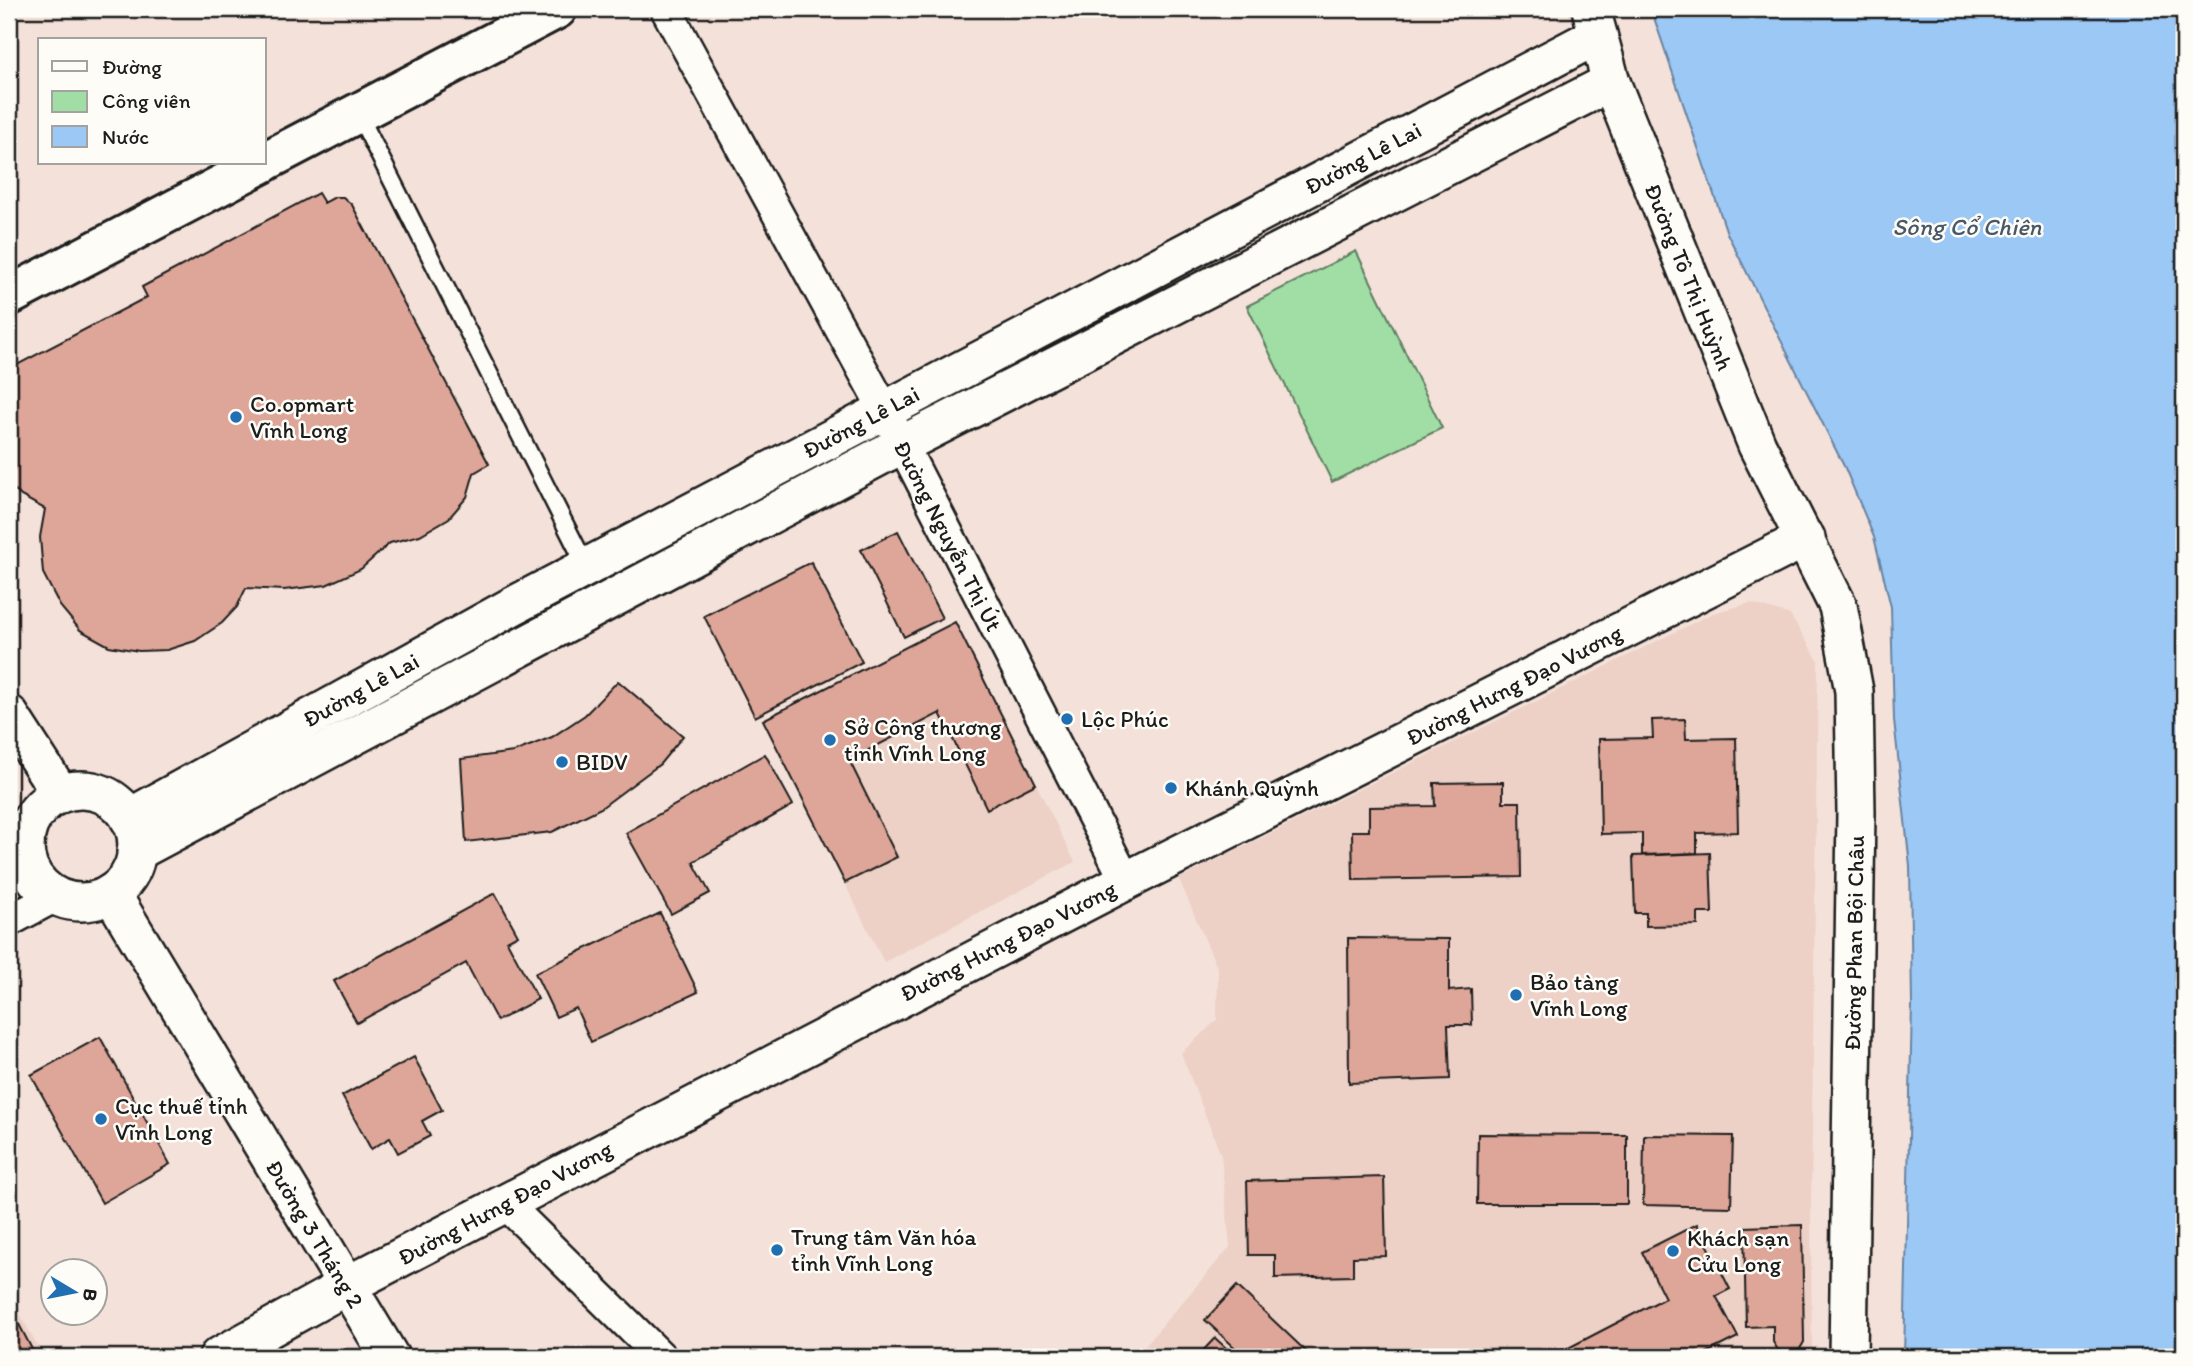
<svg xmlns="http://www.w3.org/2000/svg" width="2193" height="1366" font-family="Itim,sans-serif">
<rect width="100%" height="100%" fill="#f4e2da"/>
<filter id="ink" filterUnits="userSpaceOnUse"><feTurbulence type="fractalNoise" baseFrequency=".0143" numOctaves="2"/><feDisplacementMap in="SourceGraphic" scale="14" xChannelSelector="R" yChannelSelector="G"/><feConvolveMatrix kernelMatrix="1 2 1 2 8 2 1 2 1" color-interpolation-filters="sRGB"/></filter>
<g filter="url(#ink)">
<!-- built -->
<g fill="#edd0c6">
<path d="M1751,603L1790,615L1818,660L1811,1207L1812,1357H1468L1465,1352L1456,1357H1135L1230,1247L1221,1155L1181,1053L1217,1020L1218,970L1179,879L1713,613Z"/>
<path d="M955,622L1075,862L884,962L763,720Z"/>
<path d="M9,1293L43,1357H9Z"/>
</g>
<!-- green -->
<path fill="#a0dea5" stroke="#5e7d60" stroke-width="2" d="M1356,251L1442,428L1332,482L1247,306Z"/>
<!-- water -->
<path fill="#9cc8f6" stroke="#69839f" stroke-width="2" d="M1651,9H2184V1357H1904L1912,1005L1910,866L1894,720L1891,607L1874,537L1845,468L1727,233Z"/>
<!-- building -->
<g fill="#dea698" stroke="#1c1c1c" stroke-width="2">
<path d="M318,193L324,203L335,197H343L352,205L489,464L474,473L467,497L449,518L420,535L390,543L361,569L326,585L284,590L246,588L237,607L222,623L195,641L167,650L139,651L109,646L80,630L60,606L43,573L40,537L45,509L21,496L9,484V369L147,297L142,287Z"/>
<path d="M898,531L942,618L904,637L861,550Z"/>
<path d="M811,562L862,662L755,717L704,616Z"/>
<path d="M955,622L1036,784L987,809L940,713L849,760L897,857L845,883L763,720Z"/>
<path d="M618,681L683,736L660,764L601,808L552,832L466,842L461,759L514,752L552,737L585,715Z"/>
<path d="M1685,719L1686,739L1736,738L1738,832L1697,833V853L1642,855V833L1601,834L1599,739L1653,738L1652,720Z"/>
<path d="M765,754L793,805L693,862L710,893L671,914L626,833Z"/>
<path d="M1503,782V802H1520L1521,877L1353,880L1352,831H1369V807L1435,806L1434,783Z"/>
<path d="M1710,853L1712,913H1698V925L1646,926V913H1635L1633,856Z"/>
<path d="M495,893L518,935L507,941L538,999L497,1021L466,963L357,1023L334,981Z"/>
<path d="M660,913L698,992L591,1042L576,1008L556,1017L535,973Z"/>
<path d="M1348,938L1449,939V991L1471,989L1472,1025H1448L1450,1079L1349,1083Z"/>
<path d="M100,1037L170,1164L102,1203L31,1075Z"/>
<path d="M414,1057L442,1110L422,1121L430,1136L398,1153L390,1138L371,1149L342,1096Z"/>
<path d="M1478,1134L1627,1135V1204H1477Z"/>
<path d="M1644,1135L1733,1136L1731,1207L1643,1205Z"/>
<path d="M1384,1177L1386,1256L1353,1257V1276L1275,1278V1255H1249L1247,1181Z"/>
<path d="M1697,1224L1730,1289L1716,1296L1738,1337L1698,1357H1551L1665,1298L1642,1252Z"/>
<path d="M1802,1225L1804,1342L1798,1352L1789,1354L1778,1350L1773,1342V1326L1746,1327L1744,1227Z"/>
<path d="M1237,1286L1312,1357H1245L1205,1320Z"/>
<path d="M9,1305L36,1357H9Z"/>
<path d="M1215,1338L1236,1357H1197Z"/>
</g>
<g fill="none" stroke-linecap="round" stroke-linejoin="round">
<defs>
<path id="service" d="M358,113L587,568"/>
<g id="minor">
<path d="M666,9L884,409L1126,881"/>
<path d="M9,851L26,842"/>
<path d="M9,921L56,896"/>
<path d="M505,1203L661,1357"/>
</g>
<g id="tertiary">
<path d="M1591,9L1611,82L1757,445L1838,606L1854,691L1856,812L1848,1357"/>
<path d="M9,714L60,793"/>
<circle cx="81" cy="846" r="56"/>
<path d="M129,818L511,607L1598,35"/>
<path d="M136,852L901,445L1611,82"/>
<path d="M111,893L390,1357"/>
<path d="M218,1357L346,1286L1126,881L1806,538"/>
</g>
<g id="secondary">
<path d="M264,162L557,9"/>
<path d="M9,296L263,163"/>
</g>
</defs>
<!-- service casing -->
<use href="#service" stroke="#1c1c1c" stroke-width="21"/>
<!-- minor casing -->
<use href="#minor" stroke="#1c1c1c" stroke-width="35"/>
<!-- tertiary casing -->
<use href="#tertiary" stroke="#1c1c1c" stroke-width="42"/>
<!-- secondary casing -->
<use href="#secondary" stroke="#1c1c1c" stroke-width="44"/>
<!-- service -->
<use href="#service" stroke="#fdfcf7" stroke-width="16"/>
<!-- minor -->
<use href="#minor" stroke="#fdfcf7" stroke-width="30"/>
<!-- tertiary -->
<use href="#tertiary" stroke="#fdfcf7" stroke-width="37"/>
<!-- secondary -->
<use href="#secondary" stroke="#fdfcf7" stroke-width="38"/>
</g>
</g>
<!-- markers -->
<g fill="#1f6fb2" stroke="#fdfcf7" stroke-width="2.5">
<circle cx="236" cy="417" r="7"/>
<circle cx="1067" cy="719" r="7"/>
<circle cx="830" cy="740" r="7"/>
<circle cx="562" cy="762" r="7"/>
<circle cx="1171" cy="788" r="7"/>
<circle cx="1516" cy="995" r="7"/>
<circle cx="101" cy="1119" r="7"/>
<circle cx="777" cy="1250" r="7"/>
<circle cx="1673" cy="1251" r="7"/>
</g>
<g text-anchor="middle" stroke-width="5" stroke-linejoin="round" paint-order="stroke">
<!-- street labels -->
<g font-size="23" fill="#1c1c1c" stroke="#fdfcf7">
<text transform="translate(1363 158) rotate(-28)" y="8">Đường Lê Lai</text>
<text transform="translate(1689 277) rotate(68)" y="8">Đường Tô Thị Huỳnh</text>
<text transform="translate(861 422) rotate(-28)" y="8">Đường Lê Lai</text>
<text transform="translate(948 536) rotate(63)" y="8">Đường Nguyễn Thị Út</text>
<text transform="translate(1514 685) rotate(-27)" y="8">Đường Hưng Đạo Vương</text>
<text transform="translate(361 690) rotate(-29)" y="8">Đường Lê Lai</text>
<text transform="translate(1008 941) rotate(-27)" y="8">Đường Hưng Đạo Vương</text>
<text transform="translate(1854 943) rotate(-89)" y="8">Đường Phan Bội Châu</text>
<text transform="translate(505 1203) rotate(-28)" y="8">Đường Hưng Đạo Vương</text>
<text transform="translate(315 1234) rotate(59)" y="8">Đường 3 Tháng 2</text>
</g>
<!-- poi labels -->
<g font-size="23" fill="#1c1c1c" stroke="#fdfcf7" text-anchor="start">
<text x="250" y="412">Co.opmart<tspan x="250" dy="26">Vĩnh Long</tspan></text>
<text x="1081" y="727">Lộc Phúc</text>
<text x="844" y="735">Sở Công thương<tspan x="844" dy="26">tỉnh Vĩnh Long</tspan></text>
<text x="576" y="770">BIDV</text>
<text x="1185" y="796">Khánh Quỳnh</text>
<text x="1530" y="990">Bảo tàng<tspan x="1530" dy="26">Vĩnh Long</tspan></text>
<text x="115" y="1114">Cục thuế tỉnh<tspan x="115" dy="26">Vĩnh Long</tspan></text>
<text x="791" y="1245">Trung tâm Văn hóa<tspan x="791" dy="26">tỉnh Vĩnh Long</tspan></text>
<text x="1687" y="1246">Khách sạn<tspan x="1687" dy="26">Cửu Long</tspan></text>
</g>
<!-- water labels -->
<g font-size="24" font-style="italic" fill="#495868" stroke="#fdfcf7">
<text x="1967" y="235">Sông Cổ Chiên</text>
</g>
</g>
<!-- margin -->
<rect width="2193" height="1366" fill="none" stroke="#fdfcf7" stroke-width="35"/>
<rect x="18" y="18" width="2158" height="1331" fill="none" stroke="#1c1c1c" stroke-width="2.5" filter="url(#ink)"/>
<!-- legend -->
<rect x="38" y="38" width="228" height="126" fill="#fdfcf7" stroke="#a3a29f" stroke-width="2"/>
<rect x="52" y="61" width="35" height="10" fill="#fdfcf7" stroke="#a3a29f" stroke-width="2"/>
<text x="102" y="74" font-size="21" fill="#1c1c1c">Đường</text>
<rect x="52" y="91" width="35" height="21" fill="#a0dea5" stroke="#a3a29f" stroke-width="2"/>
<text x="102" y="108" font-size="21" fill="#1c1c1c">Công viên</text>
<rect x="52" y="126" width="35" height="21" fill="#9cc8f6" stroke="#a3a29f" stroke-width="2"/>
<text x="102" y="144" font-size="21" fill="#1c1c1c">Nước</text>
<!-- north arrow -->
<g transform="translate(74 1292) rotate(100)"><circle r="33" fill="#fdfcf7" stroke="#a3a29f" stroke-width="2"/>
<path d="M0-5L12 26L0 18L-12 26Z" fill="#1f6fb2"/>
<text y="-10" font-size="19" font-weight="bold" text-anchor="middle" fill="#1c1c1c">B</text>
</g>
</svg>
